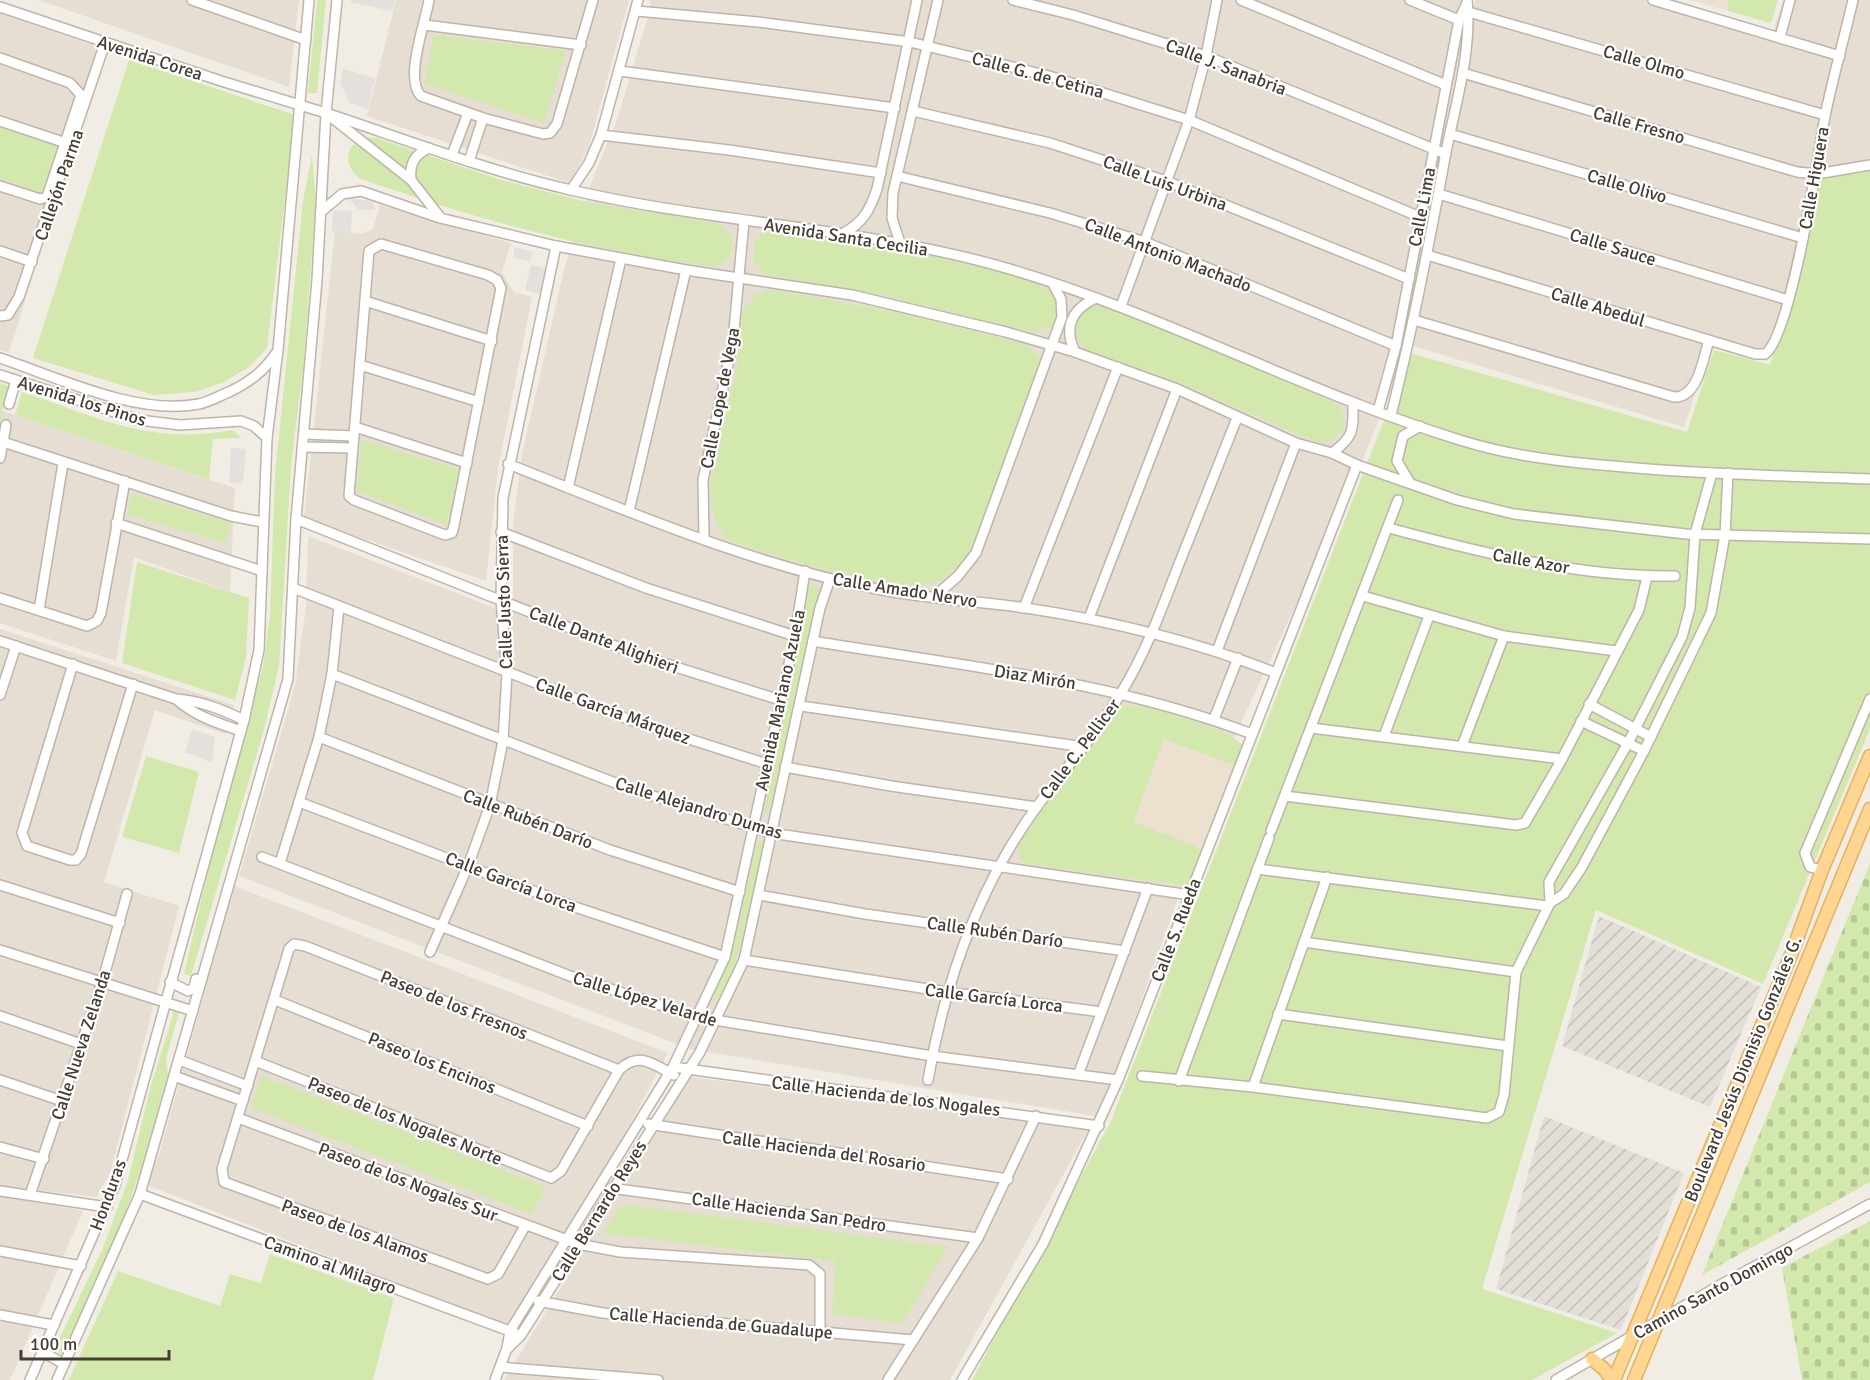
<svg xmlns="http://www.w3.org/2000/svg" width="1870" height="1380" font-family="Signika,sans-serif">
<defs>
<pattern id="industrial-furrows" width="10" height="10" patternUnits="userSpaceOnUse" patternTransform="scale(1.5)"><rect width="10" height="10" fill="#e4ded9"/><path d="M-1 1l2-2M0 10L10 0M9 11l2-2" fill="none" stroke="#c5bfbb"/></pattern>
<pattern id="cemetery-stones" width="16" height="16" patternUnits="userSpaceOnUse" patternTransform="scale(1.5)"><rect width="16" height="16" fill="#d2e8ac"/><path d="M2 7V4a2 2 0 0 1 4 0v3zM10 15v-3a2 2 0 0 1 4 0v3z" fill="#b6c895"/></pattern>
</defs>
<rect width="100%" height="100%" fill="#f2ede4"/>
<!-- residential -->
<g fill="#e6ded2">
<path d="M38,0H299L289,87Z"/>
<path d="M396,0H629L588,150L569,183L367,116Z"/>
<path d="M650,0H1468V15L1393,386L1355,478L1239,727L1100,1117L690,1049L239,876L295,686L306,607L308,536L513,615V524L522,454L565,266L591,183L616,123L650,10Z"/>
<path d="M1475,0H1653L1772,35L1783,0H1870V166L1821,172L1767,361L1712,346L1684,427L1413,346L1466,76Z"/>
<path d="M0,13L101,48L9,353L0,350Z"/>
<path d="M380,205L511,243L502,273L514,292L532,297L498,469L486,581L304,518L335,231L361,234L373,229Z"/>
<path d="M0,410L235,488L230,592L134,557L116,661L0,623Z"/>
<path d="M0,629L234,705L225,734L155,710L104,882L179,906L110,1174L96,1197L0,1186Z"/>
<path d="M234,886L668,1053L519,1331L147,1185L160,1152Z"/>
<path d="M690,1077L1089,1128L950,1380H504Z"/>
<path d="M0,1194L83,1211L10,1380H0Z"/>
</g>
<!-- industrial -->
<g fill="url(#industrial-furrows)">
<path d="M1599,916L1761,987L1710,1107L1562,1046Z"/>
<path d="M1544,1116L1684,1173L1621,1330L1496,1289Z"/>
</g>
<!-- education -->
<g fill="#ece1ce">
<path d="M1690,0H1728V11Z"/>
<path d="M1164,738L1236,766L1203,849L1133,822Z"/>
</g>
<!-- green -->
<g fill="#d2e8ac">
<path d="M317,0H326L317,93H308Z"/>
<path d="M1728,0H1778L1771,23L1728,11Z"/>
<path d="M434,35L566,51L544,123L424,83Z"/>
<path d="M129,60L295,115L267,348L249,367L222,383L194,392L154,395L33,358Z"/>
<path d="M0,126L59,146L43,193L0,178Z"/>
<path d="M363,137L377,138L501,180L587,202L715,223C739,232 738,258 715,267C589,250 478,220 359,178C343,164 345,147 363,137Z"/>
<path d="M312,155L316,203L303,368L291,466L279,666L263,733L191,976L184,974L226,794L263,667L270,614L275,475L303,201Z"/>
<path d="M1436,161L1440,162L1406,345L1400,344Z"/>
<path d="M1870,170V729L1763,984L1596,910L1482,1289L1617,1333L1532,1380H972L1111,1121L1410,353L1687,432L1714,350L1770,365L1821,175Z"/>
<path d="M771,230C815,232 1035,270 1058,297L1059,320L1053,327L1032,332L882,295L764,274L753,260L755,242L761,234Z"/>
<path d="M772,290L891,311L1025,344L1040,358L1042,369L970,552C959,568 946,580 927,585C892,593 767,553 728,540L717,525L709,490L737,366L743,310L757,293Z"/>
<path d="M1100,306L1168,330L1337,404C1353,422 1341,442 1319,443L1182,384L1089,350L1078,342L1075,328L1077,314L1088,307Z"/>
<path d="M0,383L8,386L0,423Z"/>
<path d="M22,392C97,417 151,446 232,430L242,438L213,439L209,479L15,415Z"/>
<path d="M361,440L458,469L447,525L357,491Z"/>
<path d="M131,494L231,523L226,543L128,515Z"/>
<path d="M137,562L249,598L246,657L235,700L122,663Z"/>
<path d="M814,585L820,591L769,812L766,814L764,812L806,595L808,588Z"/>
<path d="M1123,706C1150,703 1221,727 1242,744L1236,766L1164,739L1133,822L1203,849L1188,886L1028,864L1019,858V845L1046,804Z"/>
<path d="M146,756L199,772L179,853L122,837Z"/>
<path d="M761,840L763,843C757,869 736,996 713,1001L736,938L757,843Z"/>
<path d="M174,1011L179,1013L166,1058L168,1074L144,1160L116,1239L61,1355L55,1348L103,1248L129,1177L150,1089Z"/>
<path d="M262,1076L545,1187L532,1214L251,1108Z"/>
<path d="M623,1204L948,1247L902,1323L832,1314L836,1261L602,1233Z"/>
<path d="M270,1254L394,1298L373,1380H69L118,1271L220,1306L230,1274L261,1283Z"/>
</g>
<!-- cemetery -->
<g fill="url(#cemetery-stones)">
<path d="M1870,863V1182L1702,1275Z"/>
<path d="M1870,1221V1380H1802L1782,1268Z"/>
</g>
<!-- parking -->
<g fill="#e3e0dd">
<path d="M351,0H395L392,11L350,2Z"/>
<path d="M343,69L375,78L368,109L350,103L340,83Z"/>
<path d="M348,198L372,201L375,210H359Z"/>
<path d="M333,210L352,211L351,233L332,231Z"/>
<path d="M515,247L533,252L530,261L513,257Z"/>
<path d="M531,265L547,269L541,294L525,290Z"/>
<path d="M231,448L246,449L243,483H229Z"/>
<path d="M192,729L215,737L212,763L185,752Z"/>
</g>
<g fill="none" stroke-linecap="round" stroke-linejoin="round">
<defs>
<g id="minor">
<path d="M192,0L306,40"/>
<path d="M429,0C425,24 404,79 421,96L483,118L543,134L550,133L557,124L593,0"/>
<path d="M1013,0L1073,15L1206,56L1446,154"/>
<path d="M1241,0L1446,85"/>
<path d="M1410,0L1459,20"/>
<path d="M1653,0L1840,56"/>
<path d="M0,7L221,81L326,113L411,180L440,217"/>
<path d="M637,11L758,22L910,42L1049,76L1189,120L1420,217"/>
<path d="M1465,11L1825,115"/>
<path d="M425,25L581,45"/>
<path d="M1780,37L1790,0"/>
<path d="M0,58L70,83L81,95L47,197L40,199L0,186"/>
<path d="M620,71L895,108"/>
<path d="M1463,73L1797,172L1817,174L1870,165"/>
<path d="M913,111L1050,143L1166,181L1409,279"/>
<path d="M326,113C407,140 488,171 571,190C717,224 869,227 1013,270C1167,316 1309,394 1463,441C1512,456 1563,462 1613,466C1699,474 1784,476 1870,479"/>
<path d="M0,121L66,143"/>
<path d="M1450,134L1803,238"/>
<path d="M601,135L729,150L881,173"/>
<path d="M452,155L468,113"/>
<path d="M469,161L483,118"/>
<path d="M897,176L1050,213L1145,242L1396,346"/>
<path d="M411,180C409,164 415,154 429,148"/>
<path d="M571,190L589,163L601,135L638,0"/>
<path d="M1439,194L1788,300"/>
<path d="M322,211L342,194L361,191L440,218L556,246L686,270L852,295L1006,332L1075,352L1177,389L1296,443L1332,453L1357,465L1457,500L1514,514L1686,534L1870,539"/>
<path d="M842,234C863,223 870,210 877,189L917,0"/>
<path d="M900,243L892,218L893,193L938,0"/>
<path d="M381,244L488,275L497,280L501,288L454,526L452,533L445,535L354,500L349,496L369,251Z"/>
<path d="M0,251L32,262"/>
<path d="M1427,255L1755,354H1765C1791,336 1818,155 1825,116C1833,77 1844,39 1853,0"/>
<path d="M365,301L492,341"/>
<path d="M1121,306L1189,120L1206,56L1217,0"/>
<path d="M0,316L8,315L19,297L105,43"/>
<path d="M1414,320L1674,397C1698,398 1703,359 1709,340"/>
<path d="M1075,352C1063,327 1072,309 1096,298"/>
<path d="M0,358C59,378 137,416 199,404C209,402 219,396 229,392C250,382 264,371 277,352"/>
<path d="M360,365L479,402"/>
<path d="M0,375L139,420L180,425L241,421L254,426L267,438"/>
<path d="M9,404L16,380"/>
<path d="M1378,411L1396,346L1459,20L1467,3"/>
<path d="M1391,415C1413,328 1430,240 1446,152C1456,102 1472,51 1467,0"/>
<path d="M355,427L467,463"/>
<path d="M304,434L354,436"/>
<path d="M3,442L231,516L262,522"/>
<path d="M302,447L352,448"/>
<path d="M1332,453C1355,436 1353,430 1353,402"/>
<path d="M0,458L6,425"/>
<path d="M508,464C628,511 754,566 882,590C929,599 978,601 1026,608C1112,621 1195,641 1276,673"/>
<path d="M1410,483L1397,461L1403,436L1420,426"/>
<path d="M568,488L621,259"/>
<path d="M629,511L686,270"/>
<path d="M296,519L638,655L780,700"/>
<path d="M116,523L262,571"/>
<path d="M1389,528C1482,553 1578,577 1675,576"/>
<path d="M501,532L646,588L795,636"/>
<path d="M704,538L703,480L733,341L744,221"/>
<path d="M293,588L633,721L767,764"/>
<path d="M1363,596L1504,636L1616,651"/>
<path d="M934,597L958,576L976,553L1062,317L1061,299L1053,284"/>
<path d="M0,598L87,626L97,621L101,613L125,481"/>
<path d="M1024,608L1118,367"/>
<path d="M39,610L63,463"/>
<path d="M1089,618L1177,389"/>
<path d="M0,641L176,699C201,701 221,709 244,720"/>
<path d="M813,641C961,666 1111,680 1252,734"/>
<path d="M1217,651L1296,443"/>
<path d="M73,664L22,833L27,846L70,860H76L81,854L133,684"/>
<path d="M332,674L631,789L771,833L1190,895"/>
<path d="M0,695L16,646"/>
<path d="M176,699C195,716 217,723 241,731"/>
<path d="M1589,704L1651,737"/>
<path d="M801,706L1084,747"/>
<path d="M1214,719L1238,658"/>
<path d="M1581,721L1644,751"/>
<path d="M1311,728L1562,759"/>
<path d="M1384,736L1429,616"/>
<path d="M319,737L610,850L740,892"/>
<path d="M1462,746L1504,636"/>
<path d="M785,767L891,786L1037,807"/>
<path d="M1285,796L1516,825L1525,823L1562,759L1639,610L1647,577"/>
<path d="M299,802L578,908L725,957"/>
<path d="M1271,831L1398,500"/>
<path d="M262,857L570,976L697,1017L932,1056L1118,1080"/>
<path d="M280,863L319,737L332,674L339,607"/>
<path d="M1257,869L1548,906"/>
<path d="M1822,870L1810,867L1805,853L1870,699"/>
<path d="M0,885L120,923"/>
<path d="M759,895L865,914L1125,951"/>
<path d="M1550,903L1564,894L1582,867L1644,751L1711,613L1725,535L1728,473"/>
<path d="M1304,942L1516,972"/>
<path d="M0,950L193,1011"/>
<path d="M430,952L468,866L490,805L503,741L507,673L501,600L503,498L556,246"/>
<path d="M744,960L947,992L1102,1012"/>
<path d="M170,982L188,991L194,988L196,979"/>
<path d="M275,1000L588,1126"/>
<path d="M1278,1014L1508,1046"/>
<path d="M0,1016L81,1044"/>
<path d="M179,1060L248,1086"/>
<path d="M255,1061L551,1178L561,1171L619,1070C639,1051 653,1064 674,1075"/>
<path d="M673,1067L1099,1126"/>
<path d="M1078,1075L1148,888"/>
<path d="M174,1076L243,1101"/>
<path d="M1142,1076L1253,1087L1487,1118L1499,1112L1504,1095L1516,972L1550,903L1549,882L1628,743L1682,637L1690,608L1695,534L1712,473"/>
<path d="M0,1080L62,1101"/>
<path d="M928,1080C945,981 978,887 1038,805C1066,768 1097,733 1121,693C1145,654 1161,611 1177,569C1197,519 1217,468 1237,418"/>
<path d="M1179,1081L1269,838"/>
<path d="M1253,1087L1327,877"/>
<path d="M238,1118L578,1244L620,1252L809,1265L820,1274V1331"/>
<path d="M648,1124L1008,1179"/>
<path d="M0,1147L44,1159"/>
<path d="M611,1188L978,1238"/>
<path d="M0,1191L107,1207"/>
<path d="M140,1194L515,1333"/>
<path d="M30,1195L102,983L127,894"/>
<path d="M525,1226L498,1274L488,1279L224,1182L222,1169L289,949L294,944L305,946L619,1070"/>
<path d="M0,1251L81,1266"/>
<path d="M538,1301L603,1313L913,1340"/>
<path d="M0,1315L53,1325"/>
<path d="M508,1348L521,1335L700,1052L744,960L820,608L830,579"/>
<path d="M43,1352L64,1364"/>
<path d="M500,1367L658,1380"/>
<path d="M30,1380L115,1185L244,720L259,650L267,438L278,350L309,0"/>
<path d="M57,1380L140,1194L288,679L296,519L317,280L326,113L337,0"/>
<path d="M495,1380L507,1348L510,1331L673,1067L725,957L795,636L805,571"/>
<path d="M888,1380L978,1238L1036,1116"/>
<path d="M962,1380L1043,1244L1118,1080L1357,465"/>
<path d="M1556,1380L1724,1283L1870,1204"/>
</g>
<g id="major">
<path d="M1592,1359L1604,1369L1612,1380"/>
<path d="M1614,1380L1791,955L1822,870L1870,756"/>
<path d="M1634,1380L1870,809"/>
</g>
</defs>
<!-- minor casing -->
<use href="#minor" stroke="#beb4a7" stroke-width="12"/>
<!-- major casing -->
<use href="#major" stroke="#e5b15f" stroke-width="15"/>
<!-- minor -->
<use href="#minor" stroke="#fff" stroke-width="9"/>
<!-- major -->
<use href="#major" stroke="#ffd691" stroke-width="12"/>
</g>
<g text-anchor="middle" stroke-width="4.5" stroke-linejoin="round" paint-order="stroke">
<!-- street labels -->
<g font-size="18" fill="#453d34" stroke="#fff">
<text transform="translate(150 58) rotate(18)" y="6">Avenida Corea</text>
<text transform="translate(1644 62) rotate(16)" y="6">Calle Olmo</text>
<text transform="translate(1226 67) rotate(21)" y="6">Calle J. Sanabria</text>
<text transform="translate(1038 75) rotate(15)" y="6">Calle G. de Cetina</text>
<text transform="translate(1639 125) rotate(16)" y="6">Calle Fresno</text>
<text transform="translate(1814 178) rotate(-80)" y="6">Calle Higuera</text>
<text transform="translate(1165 183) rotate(20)" y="6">Calle Luis Urbina</text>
<text transform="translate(59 185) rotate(-71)" y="6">Callejón Parma</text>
<text transform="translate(1627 186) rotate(16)" y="6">Calle Olivo</text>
<text transform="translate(1422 207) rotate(-79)" y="6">Calle Lima</text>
<text transform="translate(846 237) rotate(9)" y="6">Avenida Santa Cecilia</text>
<text transform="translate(1613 247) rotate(17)" y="6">Calle Sauce</text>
<text transform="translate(1168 255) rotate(21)" y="6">Calle Antonio Machado</text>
<text transform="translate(1598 307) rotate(17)" y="6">Calle Abedul</text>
<text transform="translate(720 398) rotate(-79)" y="6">Calle Lope de Vega</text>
<text transform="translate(82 401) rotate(17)" y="6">Avenida los Pinos</text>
<text transform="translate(1531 561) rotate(10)" y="6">Calle Azor</text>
<text transform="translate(905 590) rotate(9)" y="6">Calle Amado Nervo</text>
<text transform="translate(504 602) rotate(-92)" y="6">Calle Justo Sierra</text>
<text transform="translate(604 640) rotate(21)" y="6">Calle Dante Alighieri</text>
<text transform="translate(1035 677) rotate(9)" y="6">Diaz Mirón</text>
<text transform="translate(780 700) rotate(-78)" y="6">Avenida Mariano Azuela</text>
<text transform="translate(613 711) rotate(20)" y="6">Calle García Márquez</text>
<text transform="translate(1080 749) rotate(-53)" y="6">Calle C. Pellicer</text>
<text transform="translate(699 808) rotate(17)" y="6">Calle Alejandro Dumas</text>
<text transform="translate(528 819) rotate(21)" y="6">Calle Rubén Darío</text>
<text transform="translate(511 882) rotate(21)" y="6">Calle García Lorca</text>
<text transform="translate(1176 930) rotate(-69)" y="6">Calle S. Rueda</text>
<text transform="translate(995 932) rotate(8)" y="6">Calle Rubén Darío</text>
<text transform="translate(994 998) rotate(7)" y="6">Calle García Lorca</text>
<text transform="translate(645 999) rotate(17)" y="6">Calle López Velarde</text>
<text transform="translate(454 1005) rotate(22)" y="6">Paseo de los Fresnos</text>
<text transform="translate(81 1045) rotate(-72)" y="6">Calle Nueva Zelanda</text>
<text transform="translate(432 1063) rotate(22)" y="6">Paseo los Encinos</text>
<text transform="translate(1743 1069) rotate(-68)" y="6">Boulevard Jesús Dionisio Gonzáles G.</text>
<text transform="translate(886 1096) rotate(7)" y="6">Calle Hacienda de los Nogales</text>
<text transform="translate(405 1121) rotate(22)" y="6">Paseo de los Nogales Norte</text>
<text transform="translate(824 1151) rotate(8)" y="6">Calle Hacienda del Rosario</text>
<text transform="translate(408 1182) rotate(21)" y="6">Paseo de los Nogales Sur</text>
<text transform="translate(108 1195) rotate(-70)" y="6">Honduras</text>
<text transform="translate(599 1211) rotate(-58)" y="6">Calle Bernardo Reyes</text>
<text transform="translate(789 1212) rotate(8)" y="6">Calle Hacienda San Pedro</text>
<text transform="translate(355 1231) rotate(20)" y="6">Paseo de los Alamos</text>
<text transform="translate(330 1265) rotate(20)" y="6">Camino al Milagro</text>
<text transform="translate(1713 1291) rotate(-29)" y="6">Camino Santo Domingo</text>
<text transform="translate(721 1323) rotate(5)" y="6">Calle Hacienda de Guadalupe</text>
</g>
</g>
<!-- scale -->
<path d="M21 1350v9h148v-9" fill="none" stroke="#453d34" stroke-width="3"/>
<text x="30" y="1350" font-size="18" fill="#453d34" stroke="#ffffff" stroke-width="4.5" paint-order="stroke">100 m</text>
</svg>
